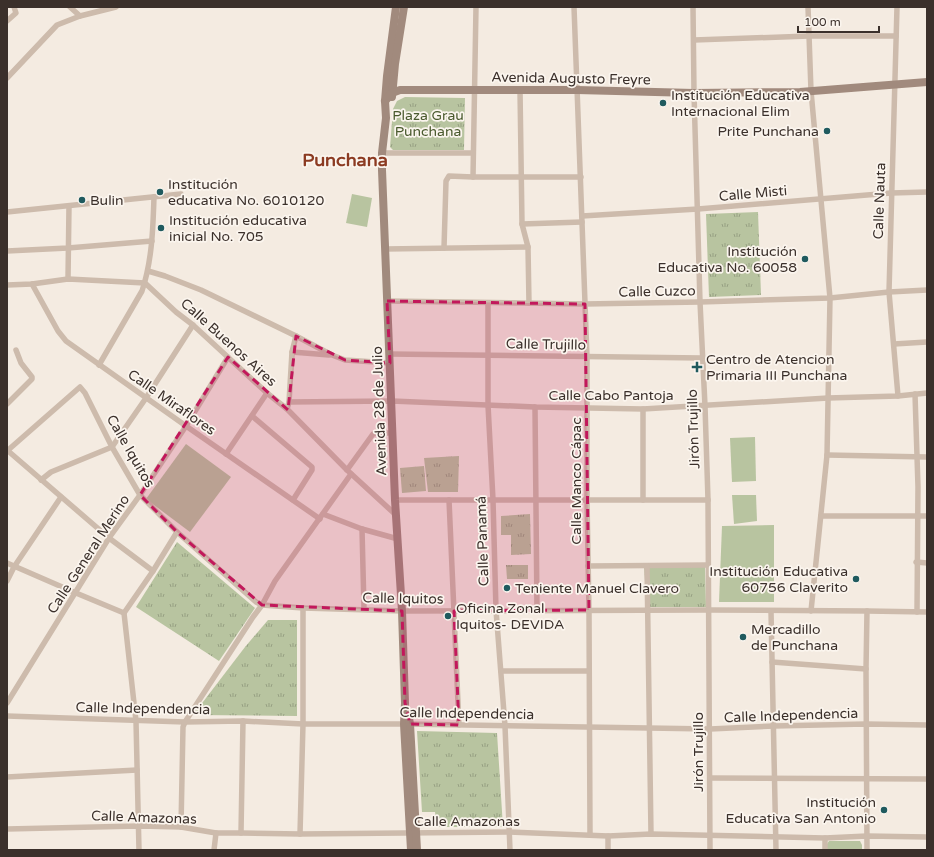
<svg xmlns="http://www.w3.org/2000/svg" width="934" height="857" font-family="'Varela Round',sans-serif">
<defs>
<pattern id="park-tufts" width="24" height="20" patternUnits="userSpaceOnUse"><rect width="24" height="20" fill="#b8c4a0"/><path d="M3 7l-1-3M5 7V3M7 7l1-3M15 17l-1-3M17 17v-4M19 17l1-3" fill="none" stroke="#97a083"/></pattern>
</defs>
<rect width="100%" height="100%" fill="#f4ebe1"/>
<!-- grass -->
<g fill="#b8c4a0">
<path d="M352,194L372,198L367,227L346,223Z"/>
<path d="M755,437L756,481L732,482L730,438Z"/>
<path d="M186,444L231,477L190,532L146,499Z"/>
<path d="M732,495H756L757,521L734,524Z"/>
<path d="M774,525V602H719L722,526Z"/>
<path d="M829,841H860L862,845V850H827V844Z"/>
</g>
<!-- park -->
<g fill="url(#park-tufts)">
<path d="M405,97L465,98L464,150H393L390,147L393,109L397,101Z"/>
<path d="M758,212L761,295L709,297L706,214Z"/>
<path d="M459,456L458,492H428L424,458Z"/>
<path d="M424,466L426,491L402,493L400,468Z"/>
<path d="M530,514L531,554L511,555V535H501V516Z"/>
<path d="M177,542L255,608L219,661L136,607Z"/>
<path d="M506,565H528V579H507Z"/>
<path d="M644,567H705L706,607H647Z"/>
<path d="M268,620H297V716L193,715L245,647Z"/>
<path d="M417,731L497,733L503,827H437L435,812H422Z"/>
</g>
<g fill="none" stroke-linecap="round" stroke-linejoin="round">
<!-- minor -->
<g stroke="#cdbbac" stroke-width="5.5">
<path d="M70,7L80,16"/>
<path d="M574,7L587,357V500L589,610L590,835"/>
<path d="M693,7L694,93L700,302L705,406L708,500L710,850"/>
<path d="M808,7L811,91L830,298L827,455L811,611"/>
<path d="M897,7L889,292L898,396"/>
<path d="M7,21L16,13L14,7"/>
<path d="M694,40L809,36H896"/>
<path d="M7,78L57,25L80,16L116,7"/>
<path d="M520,90L522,224L528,247L529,303"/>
<path d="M382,153H473"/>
<path d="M473,177L476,7"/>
<path d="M7,212L181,194"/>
<path d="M582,216L698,209L891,193L927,192"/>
<path d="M522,224L582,222"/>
<path d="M444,248L446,181L449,176L473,177H581"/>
<path d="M385,249L528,247"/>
<path d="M7,251L68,248L152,241"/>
<path d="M148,271L165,276L201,290L296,336L332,355L345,360L390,363"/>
<path d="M68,279L69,206"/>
<path d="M32,284L58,331L66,341L186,426L320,519"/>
<path d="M7,285L32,284L68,279L145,283L176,312L193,325L267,393L287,409L347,470L396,515"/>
<path d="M387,301L585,304L700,302L830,298L889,292L927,290"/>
<path d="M488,303V405L493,500L496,610L505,726L510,850"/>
<path d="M894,344L927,342"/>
<path d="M292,352L329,355"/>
<path d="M389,354L702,358"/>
<path d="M99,365L142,291C152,261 153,229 154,197"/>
<path d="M915,394L918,487L917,612"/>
<path d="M289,402L292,352L296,336"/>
<path d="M7,404L32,379V377L21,363L16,350"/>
<path d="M535,407L537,610"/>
<path d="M287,409L289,402L392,401L535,407L643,409L828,398L898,396L927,393"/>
<path d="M643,409V500"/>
<path d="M252,416L312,467V470L293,500"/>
<path d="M7,450L109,538L153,571"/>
<path d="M7,451L80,387L85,393L112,447L140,495L177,532L256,602L262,605L303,608L402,611L709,610L867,611L927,612"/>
<path d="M226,454L267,393"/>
<path d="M827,455L927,457"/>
<path d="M347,470L373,434L377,433H393"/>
<path d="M41,480L51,472L112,447L146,398L193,325"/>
<path d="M395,500H708"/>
<path d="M449,500L459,725"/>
<path d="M323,514L362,529L398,539"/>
<path d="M821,516H927"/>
<path d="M362,529L364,609"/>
<path d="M916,562L927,563"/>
<path d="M7,563L76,593L124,613"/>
<path d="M588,566L708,565"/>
<path d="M647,566L651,834"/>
<path d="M7,581L14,567L61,497"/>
<path d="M771,611L776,850"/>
<path d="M772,662L866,669"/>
<path d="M501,671H589"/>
<path d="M7,703L109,538L140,495L186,426L228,357"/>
<path d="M7,716L185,722L243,721L303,724H404L710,729L774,726L866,724L927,725"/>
<path d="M7,777L137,770"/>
<path d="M710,778L927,779"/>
<path d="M181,827L183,727L185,722L253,617L262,605L275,581L351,474"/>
<path d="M7,829L139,826L181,827L216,833H241L300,834L509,832L608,836L651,834L825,838L867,836L927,837"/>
<path d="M241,833L243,721"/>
<path d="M300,834L303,724V608"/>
<path d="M608,836V850"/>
<path d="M825,838V850"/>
<path d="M139,850L136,721L124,613L153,571L177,532"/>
<path d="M214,850L216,833"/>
<path d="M867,850L866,669L867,611"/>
</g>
<!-- secondary -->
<g stroke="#a18a7d" stroke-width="8">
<path d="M396,7L387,76L385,101L386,118L382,153V170L395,500L402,611L405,703L404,724L411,850"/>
<path d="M392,97L395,64L404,7"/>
<path d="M385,101L392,93L400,90H577L694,93L800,92L927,82"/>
<path d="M408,713L410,724L417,850"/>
</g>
</g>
<!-- marked area -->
<path fill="#c2185b" fill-opacity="0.2" stroke="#c2185b" stroke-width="3" stroke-dasharray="8 5" stroke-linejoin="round" d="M387,301L585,304L589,610L454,611L459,725L410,724L405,703L402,611L262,605L177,532L140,495L228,357L288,410L296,336L345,360L390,363Z"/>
<!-- markers -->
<g fill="#1f5a5e" stroke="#fbf5ee" stroke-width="1.5">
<circle cx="663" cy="103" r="4"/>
<circle cx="827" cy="131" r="4"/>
<circle cx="160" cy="192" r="4"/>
<circle cx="82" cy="200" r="4"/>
<circle cx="161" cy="228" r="4"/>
<circle cx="805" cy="259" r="4"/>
<path d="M695 361h4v4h4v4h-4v4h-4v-4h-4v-4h4z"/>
<circle cx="856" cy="579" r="4"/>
<circle cx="507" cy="588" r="4"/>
<circle cx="448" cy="616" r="4"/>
<circle cx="743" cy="637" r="4"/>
<circle cx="884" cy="810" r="4"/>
</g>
<g text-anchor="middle" stroke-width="3.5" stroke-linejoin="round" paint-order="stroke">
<!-- street labels -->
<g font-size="14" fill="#3b302b" stroke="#fbf5ee">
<text transform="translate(571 78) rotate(1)" y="5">Avenida Augusto Freyre</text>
<text transform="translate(753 193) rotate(-5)" y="5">Calle Misti</text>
<text transform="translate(879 201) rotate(-88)" y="5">Calle Nauta</text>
<text transform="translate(657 291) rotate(-1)" y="5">Calle Cuzco</text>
<text transform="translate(229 342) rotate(42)" y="5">Calle Buenos Aires</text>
<text transform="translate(546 344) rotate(1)" y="5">Calle Trujillo</text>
<text x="611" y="400">Calle Cabo Pantoja</text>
<text transform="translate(172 402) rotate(35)" y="5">Calle Miraflores</text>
<text transform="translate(379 411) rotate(-92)" y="5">Avenida 28 de Julio</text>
<text transform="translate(693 429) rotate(-92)" y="5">Jirón Trujillo</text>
<text transform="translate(131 451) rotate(60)" y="5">Calle Iquitos</text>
<text transform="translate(576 481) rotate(-90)" y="5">Calle Manco Cápac</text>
<text transform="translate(482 541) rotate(-92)" y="5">Calle Panamá</text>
<text transform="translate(88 554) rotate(-57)" y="5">Calle General Merino</text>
<text transform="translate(403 598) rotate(1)" y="5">Calle Iquitos</text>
<text transform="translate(143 708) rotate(1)" y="5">Calle Independencia</text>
<text transform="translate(467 713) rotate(1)" y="5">Calle Independencia</text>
<text transform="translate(791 715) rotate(-2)" y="5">Calle Independencia</text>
<text transform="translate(698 752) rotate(-90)" y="5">Jirón Trujillo</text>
<text transform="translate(144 817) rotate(2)" y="5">Calle Amazonas</text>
<text x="467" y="826">Calle Amazonas</text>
</g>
<!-- poi labels -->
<g font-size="14" fill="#3b302b" stroke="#fbf5ee" text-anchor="start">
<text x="671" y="100">Institución Educativa<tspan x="671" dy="16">Internacional Elim</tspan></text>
<text x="819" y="136" text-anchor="end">Prite Punchana</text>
<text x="168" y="189">Institución<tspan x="168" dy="16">educativa No. 6010120</tspan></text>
<text x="90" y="205">Bulin</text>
<text x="169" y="225">Institución educativa<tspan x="169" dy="16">inicial No. 705</tspan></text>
<text x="797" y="256" text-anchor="end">Institución<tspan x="797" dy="16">Educativa No. 60058</tspan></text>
<text x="706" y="364">Centro de Atencion<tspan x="706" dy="16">Primaria III Punchana</tspan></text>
<text x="848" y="576" text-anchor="end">Institución Educativa<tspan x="848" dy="16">60756 Claverito</tspan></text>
<text x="515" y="593">Teniente Manuel Clavero</text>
<text x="456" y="613">Oficina Zonal<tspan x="456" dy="16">Iquitos- DEVIDA</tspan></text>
<text x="751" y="634">Mercadillo<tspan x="751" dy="16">de Punchana</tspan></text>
<text x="876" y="807" text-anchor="end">Institución<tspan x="876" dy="16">Educativa San Antonio</tspan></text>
</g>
<!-- park labels -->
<g font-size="14" fill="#4a5a2e" stroke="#fbf5ee">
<text x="428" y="120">Plaza Grau<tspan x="428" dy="16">Punchana</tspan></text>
</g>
<!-- district labels -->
<g font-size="18" font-weight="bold" fill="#8c3b22" stroke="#fbf5ee">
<text x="345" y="166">Punchana</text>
</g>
</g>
<!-- border -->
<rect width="934" height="857" fill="none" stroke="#3b302b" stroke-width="16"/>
<!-- scale -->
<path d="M798 26v6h81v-6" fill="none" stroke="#3b302b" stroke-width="2"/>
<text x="804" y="26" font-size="12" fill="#3b302b" stroke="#fbf5ee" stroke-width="3" paint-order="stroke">100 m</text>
</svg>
